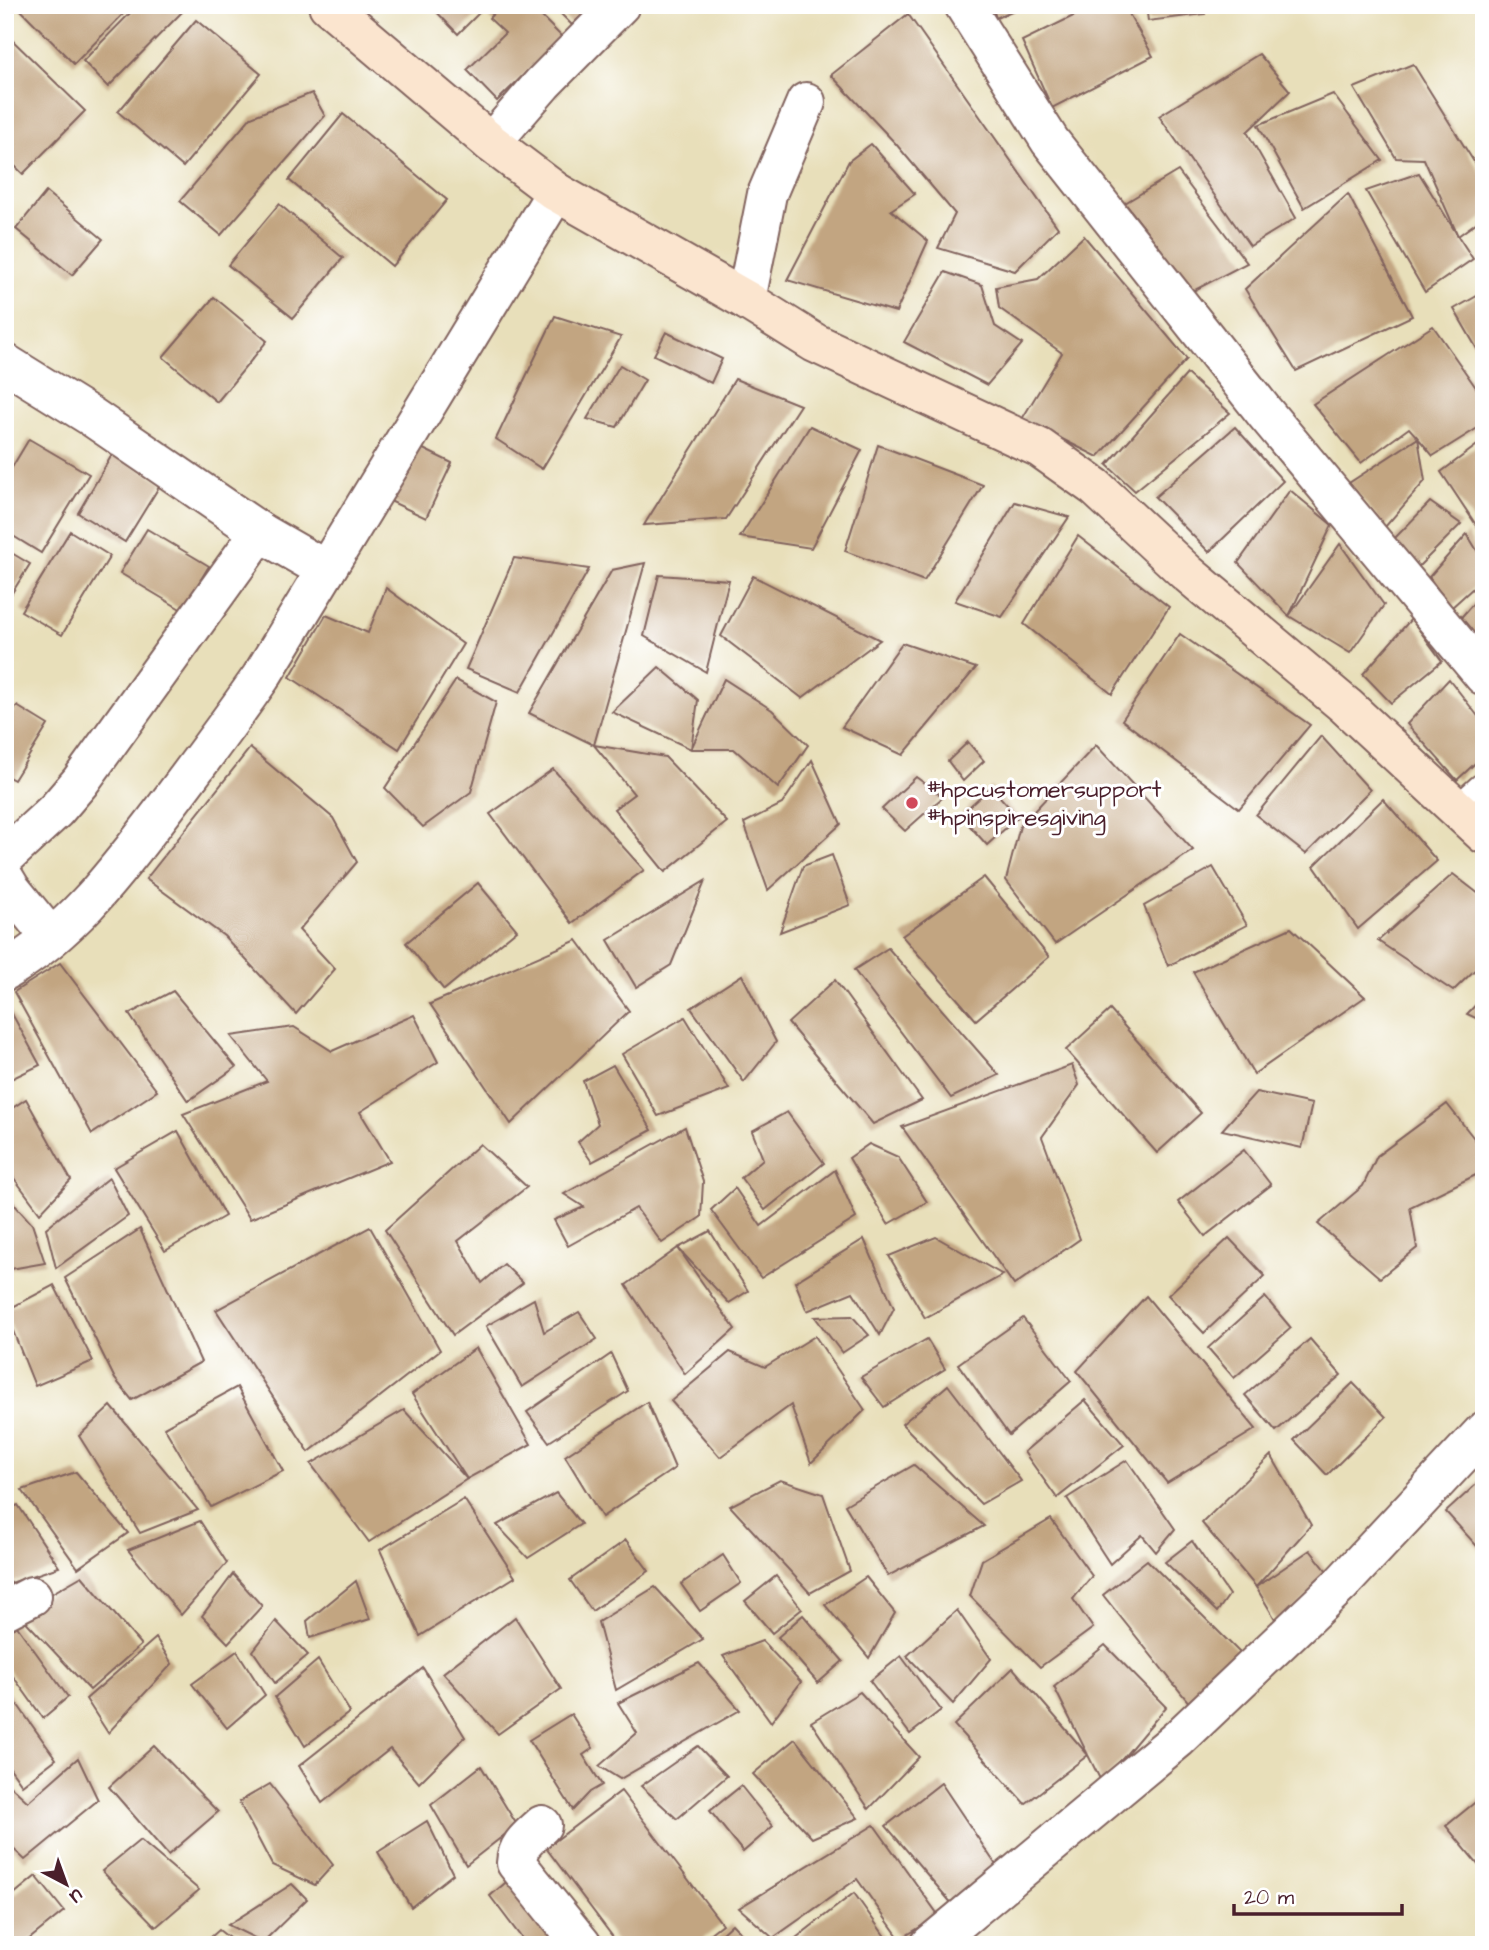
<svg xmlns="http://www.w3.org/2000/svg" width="1489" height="1950" font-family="'Architects Daughter',sans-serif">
<rect width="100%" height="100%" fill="#fff"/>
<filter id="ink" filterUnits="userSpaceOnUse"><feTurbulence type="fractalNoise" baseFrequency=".0143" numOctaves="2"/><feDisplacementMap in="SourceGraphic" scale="14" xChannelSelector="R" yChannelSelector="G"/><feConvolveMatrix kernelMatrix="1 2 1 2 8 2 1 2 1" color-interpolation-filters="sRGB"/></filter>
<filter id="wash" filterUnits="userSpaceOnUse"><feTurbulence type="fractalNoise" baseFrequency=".00686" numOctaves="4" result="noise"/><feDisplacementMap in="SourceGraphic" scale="28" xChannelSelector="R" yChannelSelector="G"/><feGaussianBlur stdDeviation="1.57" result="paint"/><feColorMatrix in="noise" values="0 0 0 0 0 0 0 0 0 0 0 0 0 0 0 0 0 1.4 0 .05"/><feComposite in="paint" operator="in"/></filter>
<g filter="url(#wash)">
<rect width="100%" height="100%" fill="#e8dfba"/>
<g id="blocks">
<!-- building -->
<g fill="#c2a581">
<path d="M16,5H132L74,64Z"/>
<path d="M138,5H189L108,87L83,61Z"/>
<path d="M430,5H487L458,34Z"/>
<path d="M502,5H530L562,37L497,101L467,70L505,33L489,18Z"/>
<path d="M552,5H592L572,25Z"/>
<path d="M992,5H1025L996,18Z"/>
<path d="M1096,5H1124L1153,56L1052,108L1022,41Z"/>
<path d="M1146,5H1204L1205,14L1148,21Z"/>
<path d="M908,14L1058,228L1015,271L938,248L955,214L896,144L831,75Z"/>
<path d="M196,20L261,74L183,167L118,112Z"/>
<path d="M5,33L85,111L23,174L5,156Z"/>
<path d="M1259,54L1290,91L1247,132L1296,218L1250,246L1159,116Z"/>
<path d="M1413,64L1484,178V217L1458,236L1473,259L1425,292L1366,191L1419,173L1458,236L1424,159L1396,158L1354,88Z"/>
<path d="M312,93L325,116L221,235L180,201L251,117Z"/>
<path d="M1333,94L1382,160L1304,208L1258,125Z"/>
<path d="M343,114L447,200L392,266L289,180Z"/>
<path d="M871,144L915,194L891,210L928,241L896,312L787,280L849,161Z"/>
<path d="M1178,171L1247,263L1193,291L1125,203Z"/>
<path d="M46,192L103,239L72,275L16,229Z"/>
<path d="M1348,194L1412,316L1296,371L1245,289Z"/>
<path d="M279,204L343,258L293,318L228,265Z"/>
<path d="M1084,236L1187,359L1098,457L1022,419L1062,353L999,308L996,287L1038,279Z"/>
<path d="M945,272L982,285L995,326L1022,344L987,385L904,342Z"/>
<path d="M1484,292V361L1454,309Z"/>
<path d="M214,297L267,341L217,402L163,357Z"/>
<path d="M555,316L621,337L542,469L496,439Z"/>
<path d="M1433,326L1484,399V424L1433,456L1418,438L1425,481L1385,527L1349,483L1418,438L1409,428L1361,463L1313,404Z"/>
<path d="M666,332L722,359L711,383L654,355Z"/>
<path d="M620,365L645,380L617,427L587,419Z"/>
<path d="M1187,374L1230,413L1135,491L1107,465Z"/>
<path d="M735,379L800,405L726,519L644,525Z"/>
<path d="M810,426L862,450L811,548L740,537Z"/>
<path d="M1235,427L1283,481L1209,552L1155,497Z"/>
<path d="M29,439L89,474L41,553L5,531V472L8,474Z"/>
<path d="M1484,440V537L1441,472Z"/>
<path d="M878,445L983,485L924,581L845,551Z"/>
<path d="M417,446L452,463L426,518L390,501Z"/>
<path d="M113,453L162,482L125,542L78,513Z"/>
<path d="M1290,490L1332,525L1289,616L1340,544L1384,605L1350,653L1289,616L1238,563Z"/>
<path d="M1015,502L1069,517L1002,617L955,601Z"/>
<path d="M1430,502L1461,524L1418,567L1391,542Z"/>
<path d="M147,529L209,566L182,610L120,573Z"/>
<path d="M70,531L110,556L62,635L21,611Z"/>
<path d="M1467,534L1484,562V578L1451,608L1429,577Z"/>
<path d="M1078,536L1169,607L1112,694L1024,624Z"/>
<path d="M5,549L30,564L5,604Z"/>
<path d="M514,558L589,569L520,692L466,669Z"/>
<path d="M645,563L594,745L665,757L727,822L665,872L614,809L634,794L594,745L529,713L612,570Z"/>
<path d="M659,575L729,580L706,672L644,636Z"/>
<path d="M753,576L880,640L802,698L721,636Z"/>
<path d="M386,588L463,644L399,749L290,677L326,615L368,633Z"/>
<path d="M1484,591V650L1457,622Z"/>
<path d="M1411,619L1442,661L1391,703L1363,674Z"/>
<path d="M1180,634L1310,725L1239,809L1122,720Z"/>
<path d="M902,643L976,668L903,755L842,727Z"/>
<path d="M659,667L698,700L691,749L724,679L772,710L808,745L778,788L734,749H691L612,712Z"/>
<path d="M1449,679L1484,724V755L1457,780L1407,724Z"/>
<path d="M456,680L496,702L471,792L423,827L385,788Z"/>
<path d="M17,706L48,725L14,780L5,775V725Z"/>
<path d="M1321,736L1370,790L1306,854L1256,815Z"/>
<path d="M968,742L984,761L963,781L948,761Z"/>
<path d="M1096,745L1193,850L1055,944L1006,880L1020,826Z"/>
<path d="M250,748L333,818L357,862L299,930L335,969L296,1014L224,936L146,879Z"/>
<path d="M812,760L841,824L768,890L744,823L782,804Z"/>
<path d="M553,769L644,870L572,923L490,814Z"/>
<path d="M916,777L943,797L905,831L882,809Z"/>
<path d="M991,787L1018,817L987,845L960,815Z"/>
<path d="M1383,799L1437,861L1358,929L1314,866Z"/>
<path d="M832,855L850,905L780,932L803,866Z"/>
<path d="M1213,867L1247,925L1168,966L1144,906Z"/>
<path d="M1453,874L1484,898V961L1453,991L1378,941Z"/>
<path d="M984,877L1049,957L976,1020L902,936Z"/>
<path d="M705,881L671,965L636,987L608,940Z"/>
<path d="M478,883L517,930L444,990L406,943Z"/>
<path d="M1291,928L1365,997L1254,1074L1193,972Z"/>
<path d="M577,940L629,1011L511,1124L430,1004Z"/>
<path d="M888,948L999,1075L951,1098L854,970Z"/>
<path d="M60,963L157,1091L92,1134L14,992Z"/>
<path d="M742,975L776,1042L744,1082L691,1008Z"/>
<path d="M835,980L922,1100L873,1124L788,1023Z"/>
<path d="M173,991L236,1067L188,1101L129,1014Z"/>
<path d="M1484,996V1022L1467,1014Z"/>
<path d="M5,1001L40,1065L9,1080L5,1074Z"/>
<path d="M1110,1010L1201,1113L1157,1153L1066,1050Z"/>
<path d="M414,1015L438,1062L360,1112L390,1161L250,1219L183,1114L267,1081L231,1036L294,1027L332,1051Z"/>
<path d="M685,1017L729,1089L658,1116L622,1054Z"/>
<path d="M613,1065L652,1130L592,1162L578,1142L598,1124L583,1081Z"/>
<path d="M1072,1065L1079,1085L1042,1137L1080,1239L1014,1285L902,1127Z"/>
<path d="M1256,1092L1312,1104L1302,1148L1222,1130Z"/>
<path d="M26,1099L71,1180L40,1213L5,1166V1113Z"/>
<path d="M1447,1104L1484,1151V1171L1410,1207L1417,1248L1380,1278L1318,1224L1363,1186L1377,1156Z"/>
<path d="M787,1112L824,1163L765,1210L741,1178L763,1159L752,1131Z"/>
<path d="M685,1127L703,1182L701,1217L662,1243L636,1208L568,1246L554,1220L584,1207L564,1194Z"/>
<path d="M178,1131L225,1216L165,1251L114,1168Z"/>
<path d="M480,1144L527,1187L458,1241L482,1283L504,1264L523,1283L453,1335L385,1230Z"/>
<path d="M869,1144L898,1157L927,1202L888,1224L849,1158Z"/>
<path d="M1244,1150L1271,1185L1205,1236L1178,1202Z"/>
<path d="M835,1170L856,1218L761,1278L711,1210L735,1188L761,1226Z"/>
<path d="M109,1178L128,1216L56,1268L46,1228Z"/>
<path d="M5,1194L32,1224L45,1263L5,1270Z"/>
<path d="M370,1227L440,1350L309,1452L216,1310Z"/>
<path d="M140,1229L201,1362L132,1400L115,1379L65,1278Z"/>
<path d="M710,1231L748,1291L729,1303L678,1248Z"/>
<path d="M936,1237L1003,1275L925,1318L889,1256Z"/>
<path d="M1229,1238L1265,1276L1204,1333L1168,1295Z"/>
<path d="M864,1239L894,1308L880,1335L853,1292L807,1311L795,1282Z"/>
<path d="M678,1248L735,1329L685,1374L626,1285Z"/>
<path d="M54,1285L93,1361L35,1386L5,1311Z"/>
<path d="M1146,1296L1256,1429L1167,1483L1077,1371Z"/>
<path d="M1265,1297L1291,1328L1234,1378L1208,1348Z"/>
<path d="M534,1299L544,1332L579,1312L597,1339L522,1387L486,1326Z"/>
<path d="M852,1316L869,1335L842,1353L815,1317Z"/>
<path d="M1023,1318L1071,1381L1009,1435L958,1364Z"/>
<path d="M815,1336L865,1410L811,1463L791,1405L720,1457L671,1401L730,1352L765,1367Z"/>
<path d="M927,1339L945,1369L884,1407L861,1377Z"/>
<path d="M1310,1339L1341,1375L1276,1431L1245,1395Z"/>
<path d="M476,1348L531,1444L467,1479L412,1394Z"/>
<path d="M611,1354L628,1391L549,1442L527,1412Z"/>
<path d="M1353,1383L1386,1417L1327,1475L1294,1440Z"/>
<path d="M948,1385L1021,1481L981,1504L902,1424Z"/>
<path d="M237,1387L283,1471L211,1507L164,1427Z"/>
<path d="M1085,1400L1124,1445L1057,1498L1024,1452Z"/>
<path d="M647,1402L675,1468L602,1517L565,1456Z"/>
<path d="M111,1406L198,1510L140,1533L79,1436Z"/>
<path d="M404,1410L467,1479L369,1542L311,1464Z"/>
<path d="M1271,1455L1311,1525L1256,1587L1202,1523Z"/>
<path d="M1127,1460L1175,1529L1156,1552L1142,1535L1110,1564L1067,1498Z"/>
<path d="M914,1465L984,1526L888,1576L845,1505Z"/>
<path d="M76,1472L128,1533L78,1568L22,1490Z"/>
<path d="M1484,1477V1554L1446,1512Z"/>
<path d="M780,1480L823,1494L850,1571L810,1593L730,1506Z"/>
<path d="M556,1493L581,1524L528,1558L497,1525Z"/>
<path d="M464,1499L515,1577L420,1636L380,1550Z"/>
<path d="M18,1505L59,1567L5,1585V1511Z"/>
<path d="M1051,1519L1092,1576L1073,1599L1093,1628L1040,1667L970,1596L982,1560Z"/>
<path d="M200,1521L227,1563L181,1615L128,1550Z"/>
<path d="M626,1540L649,1571L592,1611L570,1580Z"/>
<path d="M1192,1541L1229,1595L1217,1612L1165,1562Z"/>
<path d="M1310,1550L1330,1575L1278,1624L1256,1587Z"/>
<path d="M723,1555L741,1583L700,1611L681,1584Z"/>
<path d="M1147,1560L1243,1656L1190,1704L1103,1595Z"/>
<path d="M233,1574L262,1606L228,1643L202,1616Z"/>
<path d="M82,1576L141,1645L90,1690L18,1613Z"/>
<path d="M776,1576L802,1609L772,1633L745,1601Z"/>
<path d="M866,1577L895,1613L869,1658L825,1605Z"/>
<path d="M356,1581L370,1619L310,1638L307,1621Z"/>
<path d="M655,1587L703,1639L616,1690L598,1622Z"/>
<path d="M957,1610L991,1659L953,1704L907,1656Z"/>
<path d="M803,1615L843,1661L818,1683L778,1637Z"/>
<path d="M515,1617L561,1689L498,1734L443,1673Z"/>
<path d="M11,1618L68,1697L43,1718L5,1665V1624Z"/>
<path d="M276,1621L308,1655L275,1683L253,1651Z"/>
<path d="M156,1638L172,1664L108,1733L86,1699Z"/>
<path d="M762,1641L801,1682L771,1722L723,1656Z"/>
<path d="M1105,1645L1166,1707L1102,1783L1088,1755L1025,1804L954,1725L1013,1668L1088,1755L1054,1687Z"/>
<path d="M237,1651L265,1695L227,1728L192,1684Z"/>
<path d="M901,1656L941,1710L910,1734L870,1681Z"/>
<path d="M318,1660L350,1712L305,1746L275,1697Z"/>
<path d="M699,1663L740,1710L620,1779L599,1766L637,1733L618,1703Z"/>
<path d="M423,1668L465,1737L419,1783L390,1749L322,1803L299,1766Z"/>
<path d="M5,1687L56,1759L22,1785L5,1761Z"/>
<path d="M860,1692L919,1757L869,1809L811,1722Z"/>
<path d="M571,1714L593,1748L583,1755L602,1785L590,1792L573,1810L529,1740Z"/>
<path d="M795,1739L858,1818L812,1838L753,1774Z"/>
<path d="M154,1746L218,1812L168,1855L109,1787Z"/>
<path d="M698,1746L727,1776L677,1819L641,1786Z"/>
<path d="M78,1758L98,1800L25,1860L5,1841V1781L28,1802Z"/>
<path d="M481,1766L517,1825L466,1865L431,1805Z"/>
<path d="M941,1783L998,1868L953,1905L886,1826Z"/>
<path d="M270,1784L333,1865L315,1885L272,1865L239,1802Z"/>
<path d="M741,1786L773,1826L743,1852L710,1811Z"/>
<path d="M621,1791L722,1924L695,1945H619L546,1848Z"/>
<path d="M1484,1795V1872L1446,1826Z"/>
<path d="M427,1821L453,1874L411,1907L378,1852Z"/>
<path d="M874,1825L939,1916L900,1939L857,1879L773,1938L739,1908Z"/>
<path d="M140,1840L199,1890L156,1927L102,1871Z"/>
<path d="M36,1876L64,1911L22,1945H5V1883L14,1894Z"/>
<path d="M511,1878L567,1945H527L490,1896Z"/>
<path d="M292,1884L307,1899L263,1942L228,1925Z"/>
<path d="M854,1893L891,1945H787Z"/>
<path d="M732,1924L752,1945H709Z"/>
<path d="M219,1930L238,1945H202Z"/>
</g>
</g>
</g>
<g filter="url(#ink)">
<use href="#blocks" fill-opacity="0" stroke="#81625d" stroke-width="2"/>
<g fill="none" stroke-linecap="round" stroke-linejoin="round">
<defs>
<g id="street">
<path d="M964,5L1050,141L1265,413L1484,676"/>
<path d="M491,143L543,83L620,5"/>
<path d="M746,300L767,194L806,102"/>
<path d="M5,363L92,417L260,532L326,570"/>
<path d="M1462,813L1484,793"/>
<path d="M5,857L56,810L80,782L260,532"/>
<path d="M5,879L11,889L51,938"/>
<path d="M5,971C72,931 113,876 159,816C194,770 228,724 261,677L556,192"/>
<path d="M5,1610L32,1596"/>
<path d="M542,1825C529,1837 517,1845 516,1863L582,1945"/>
<path d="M930,1945L1178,1739L1341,1584L1484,1431"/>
</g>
<path id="secondary" d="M328,5L491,143L556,192L746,300L815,343L1040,448L1095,487L1186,572L1346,706L1484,834"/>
</defs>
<!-- street casing -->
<use href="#street" stroke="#81625d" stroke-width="42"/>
<!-- secondary casing -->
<use href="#secondary" stroke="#81625d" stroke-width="42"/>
<!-- street -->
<use href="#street" stroke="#fff" stroke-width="38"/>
<!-- secondary -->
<use href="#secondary" stroke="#fbe5cf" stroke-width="38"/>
</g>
</g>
<!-- markers -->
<circle fill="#d1495b" stroke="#fff" stroke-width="2.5" cx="912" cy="803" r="7"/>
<g text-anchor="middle" stroke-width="6" stroke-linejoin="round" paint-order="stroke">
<!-- poi labels -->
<g font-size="24" fill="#4a1f2b" stroke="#fff" text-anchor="start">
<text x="926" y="797">#hpcustomersupport<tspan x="926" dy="28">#hpinspiresgiving</tspan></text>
</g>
</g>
<!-- margin -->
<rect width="1489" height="1950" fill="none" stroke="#fff" stroke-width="28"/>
<!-- north arrow -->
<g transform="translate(66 1884) rotate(139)" stroke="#ffffff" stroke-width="5" paint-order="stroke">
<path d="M0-5L12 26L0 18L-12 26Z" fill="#4a1f2b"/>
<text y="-10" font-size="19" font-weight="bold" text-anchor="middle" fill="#4a1f2b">U</text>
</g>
<!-- scale -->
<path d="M1234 1904v10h168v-10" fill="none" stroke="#4a1f2b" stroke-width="3.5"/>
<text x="1244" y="1904" font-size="21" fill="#4a1f2b" stroke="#ffffff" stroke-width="5" paint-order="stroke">20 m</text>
</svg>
